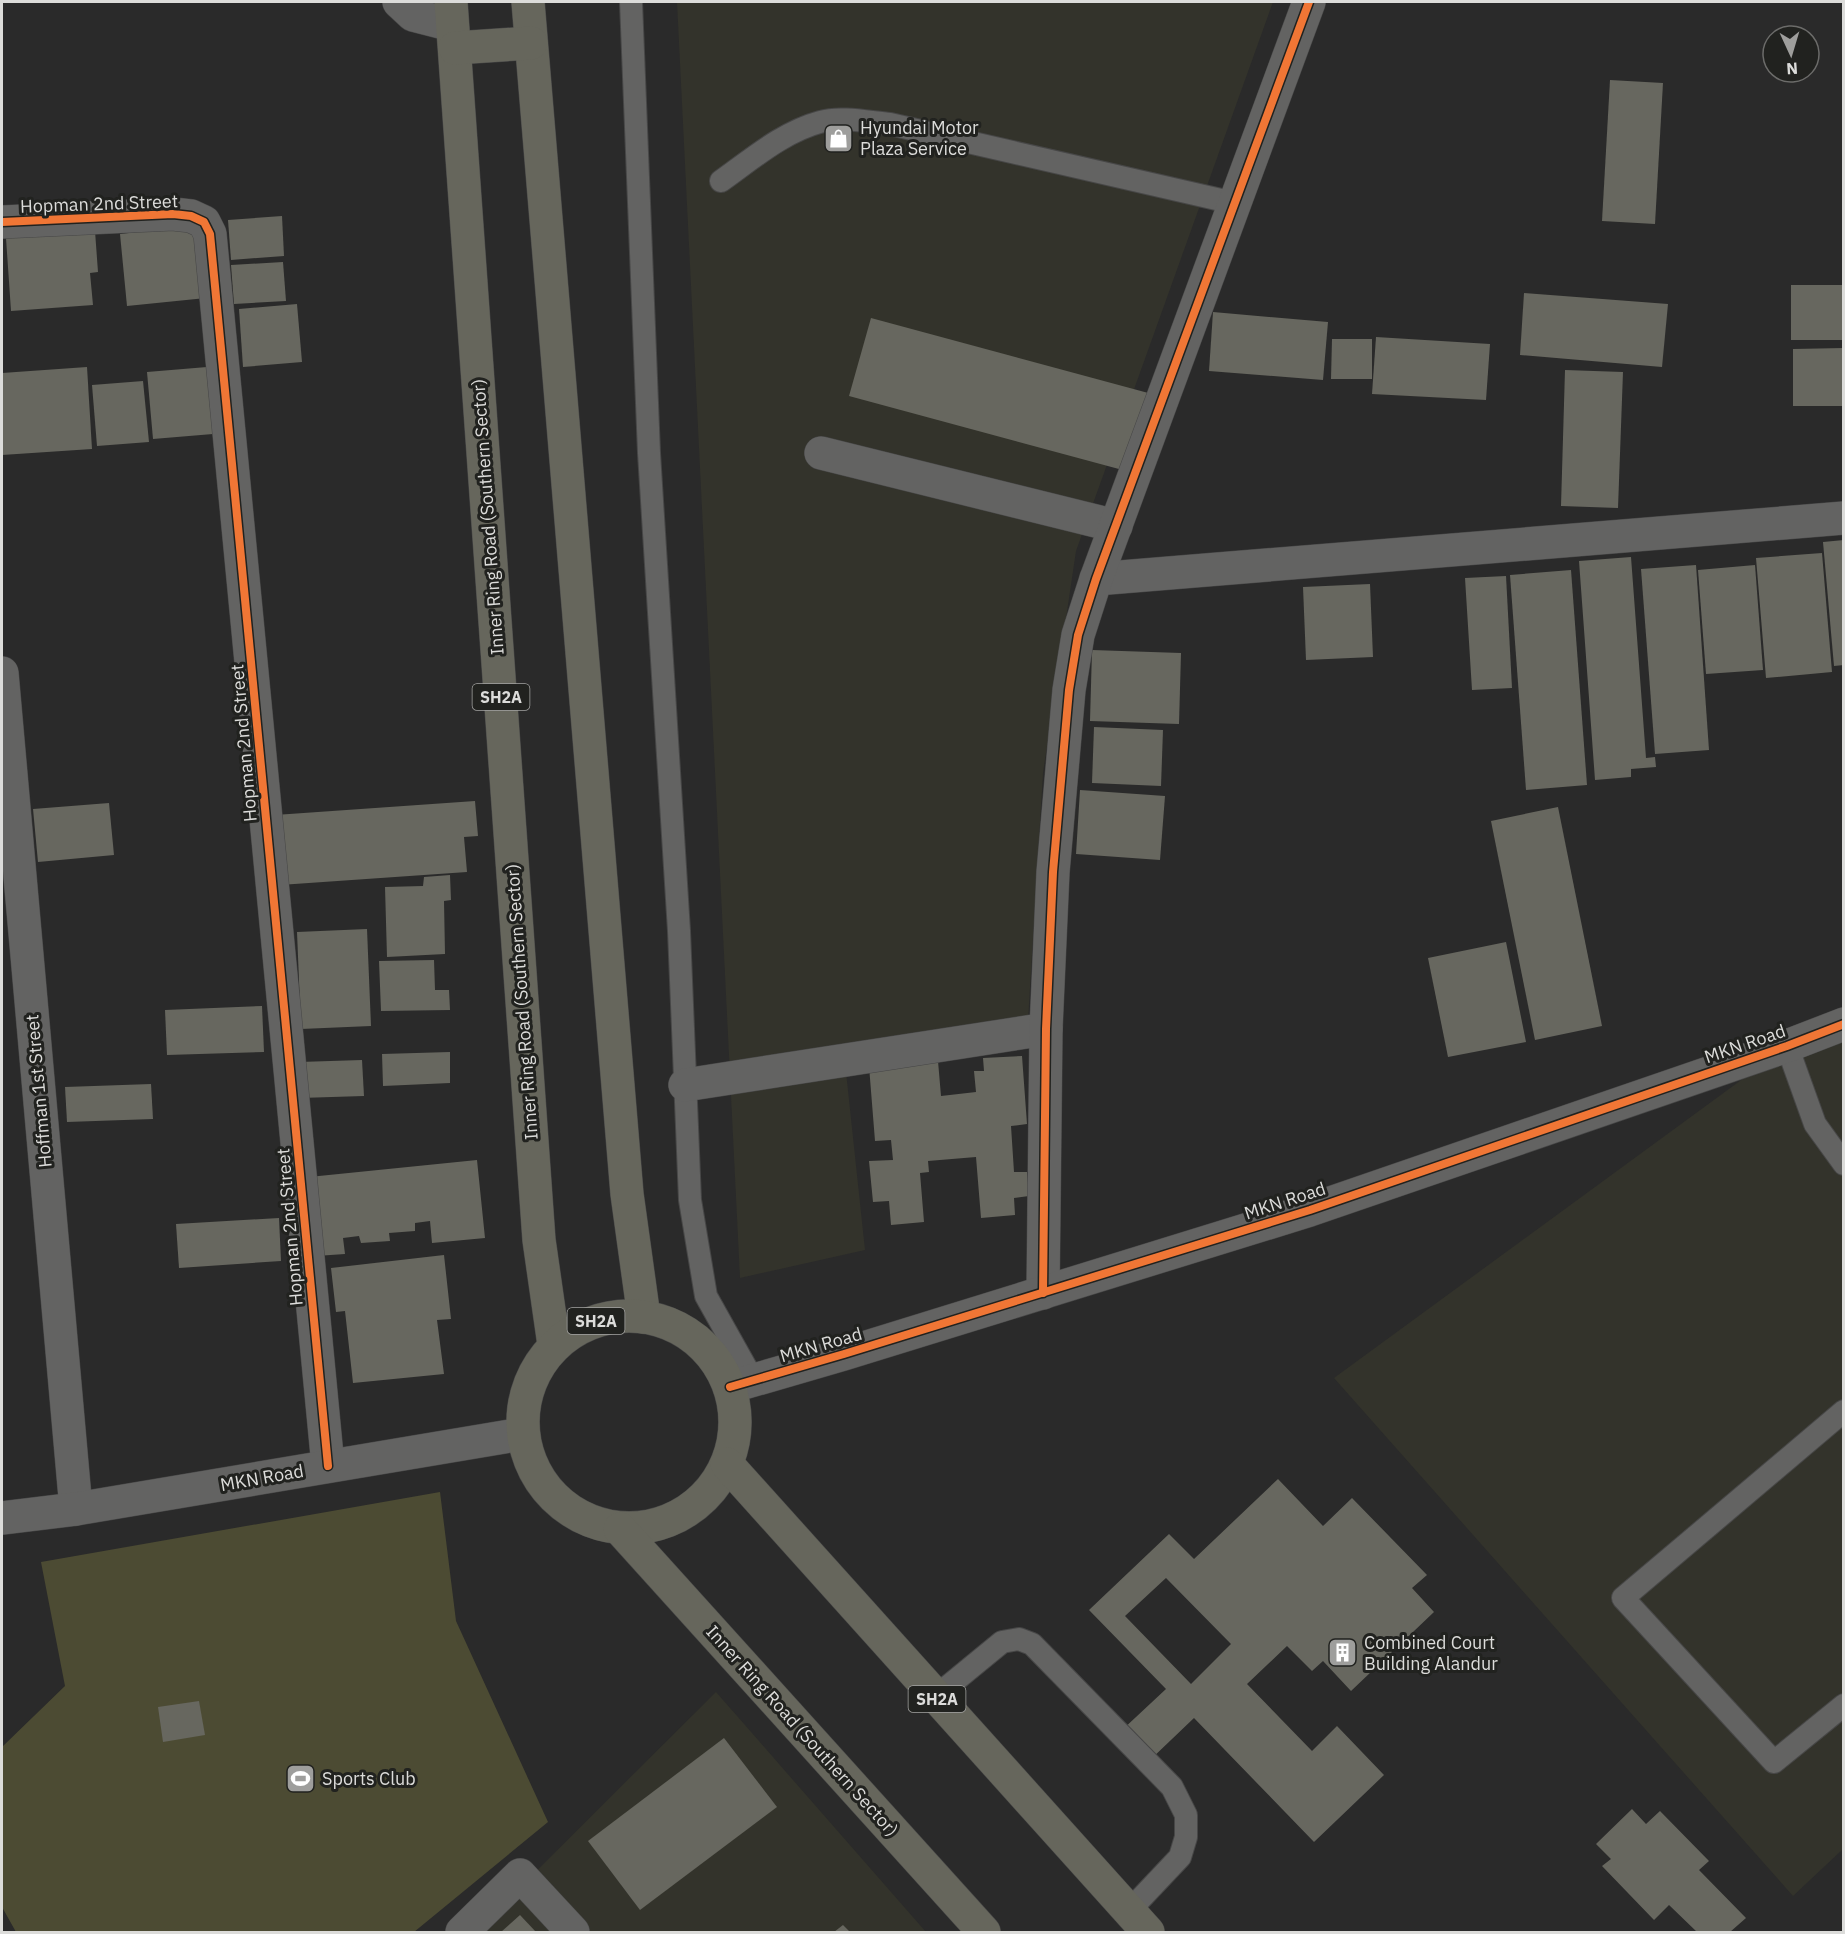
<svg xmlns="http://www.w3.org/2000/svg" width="1845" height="1934" font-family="'IBM Plex Sans',sans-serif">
<rect width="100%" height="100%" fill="#2a2a2a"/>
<!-- built -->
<g fill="#33332b">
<path d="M677,2H1273L1076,551L1043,773L1028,1021L844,1053L865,1250L740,1278Z"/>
<path d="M1843,1034V1849L1793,1896L1334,1378L1759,1067Z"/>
<path d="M716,1692L926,1932H475Z"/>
</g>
<!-- green -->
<path fill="#4c4b33" d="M440,1492L456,1621L548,1822L414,1932H16L2,1907V1747L65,1686L41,1562Z"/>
<!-- building -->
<g fill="#67675f" fill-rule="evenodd">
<path d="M1610,80L1663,83L1655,224L1602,221Z"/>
<path d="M282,216L284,256L231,260L228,220Z"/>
<path d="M199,225L206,298L127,306L120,234Z"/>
<path d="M95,231L98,272L90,273L93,305L11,311L6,238Z"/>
<path d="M283,262L286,301L234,304L231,265Z"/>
<rect x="1791" y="285" width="53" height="55"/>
<path d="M1524,293L1668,304L1662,367L1520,355Z"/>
<path d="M297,304L302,362L243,367L239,309Z"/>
<path d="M1213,312L1328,322L1323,380L1209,371Z"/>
<path d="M871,318L1152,394L1130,472L849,396Z"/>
<path d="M1376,337L1490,344L1486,400L1372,394Z"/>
<path d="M1332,339H1372V379H1331Z"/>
<path d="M1844,348V406H1793V349Z"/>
<path d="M219,366L225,433L153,439L147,372Z"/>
<path d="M87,367L92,449L2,455V373Z"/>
<path d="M1565,370L1623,372L1618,508L1561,506Z"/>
<path d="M143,381L149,442L97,446L92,385Z"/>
<path d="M1844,540V665L1834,666L1823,542Z"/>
<path d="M1822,553L1832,672L1766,678L1756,558Z"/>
<path d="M1631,557L1646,758L1655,757L1656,767L1631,769V777L1595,780L1579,561Z"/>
<path d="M1696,565L1709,750L1655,754L1641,569Z"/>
<path d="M1755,565L1763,670L1706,674L1698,570Z"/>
<path d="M1571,570L1587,785L1526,790L1510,575Z"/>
<path d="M1506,576L1512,688L1472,690L1465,578Z"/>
<path d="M1370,584L1373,657L1306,660L1303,587Z"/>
<path d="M1092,650L1181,653L1179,724L1090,721Z"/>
<path d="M1094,727L1163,730L1161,786L1092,783Z"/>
<path d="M1080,790L1165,796L1160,860L1076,854Z"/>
<path d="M475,801L478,836L464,837L467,872L280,885L275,815Z"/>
<path d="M109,803L114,855L38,862L33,809Z"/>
<path d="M1558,807L1602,1026L1535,1040L1491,821Z"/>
<path d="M450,875L451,900L444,901L445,954L387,957L385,887L423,886L424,877Z"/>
<path d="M367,929L371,1026L301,1029L297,932Z"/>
<path d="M1506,942L1526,1042L1448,1057L1428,958Z"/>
<path d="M434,960L435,990H449L450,1010L381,1011L379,961Z"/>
<path d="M262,1006L264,1052L167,1055L165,1010Z"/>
<path d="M450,1052V1083L383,1086L382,1054Z"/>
<path d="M1022,1056L1027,1124L1011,1126L1014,1172H1027L1029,1196L1014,1198L1015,1215L981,1218L976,1157L928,1161L929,1172L920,1173L924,1222L891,1225L889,1201L873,1202L869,1161L893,1160L891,1140L875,1141L869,1066L938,1061L941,1096L976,1092L974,1071H984L983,1058Z"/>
<path d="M362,1060L364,1096L300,1098L299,1062Z"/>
<path d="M151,1084L153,1119L67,1122L65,1087Z"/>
<path d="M477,1160L485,1238L432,1243L430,1221L415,1223V1231L389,1233L390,1241L361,1243L359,1236L343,1238L345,1254L316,1256L309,1177Z"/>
<path d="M279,1218L281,1261L179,1268L176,1224Z"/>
<path d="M444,1255L451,1319L437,1320L444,1374L353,1383L345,1311L336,1312L331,1268Z"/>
<path d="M1278,1479L1323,1526L1352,1498L1427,1575L1412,1588L1434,1612L1351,1691L1323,1661L1312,1671L1287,1646L1247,1684L1312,1751L1337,1726L1384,1775L1314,1842L1194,1718L1149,1761L1121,1731L1166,1689L1089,1610L1169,1534L1194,1559ZM1166,1578L1231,1644L1191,1684L1125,1616Z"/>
<path d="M199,1701L205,1735L163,1742L158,1707Z"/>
<path d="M724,1738L777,1807L640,1910L588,1841Z"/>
<path d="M1632,1809L1646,1824L1660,1811L1709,1861L1699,1870L1746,1918L1730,1932H1697L1669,1905L1654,1920L1602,1866L1611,1859L1596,1844Z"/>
<path d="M520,1915L536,1932H501Z"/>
<path d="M843,1925L850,1932H834Z"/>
</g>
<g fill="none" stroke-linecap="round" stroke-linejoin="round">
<defs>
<g id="service">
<path d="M631,2L649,453L679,931L690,1200L706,1296L753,1380"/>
<path d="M721,181C752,159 783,132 820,122C841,116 868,122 890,124L1234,203"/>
<path d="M1787,1046L1815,1124L1844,1164"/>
<path d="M1844,1411L1623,1598L1774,1762L1844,1705"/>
<path d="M935,1697L1002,1642L1019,1639L1032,1644L1172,1787L1186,1815V1837L1180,1857L1129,1911"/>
</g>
<g id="minor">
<path d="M399,2L413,15L452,25"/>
<path d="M2,222L173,214L191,216L204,222L210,234L328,1466"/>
<path d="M821,453L1116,526"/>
<path d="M1096,579L1844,518"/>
<path d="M2,673L76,1509"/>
<path d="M685,1085L1046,1029"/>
<path d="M1043,1293L1046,1029L1053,872L1069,690L1078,635L1096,579L1309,2"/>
<path d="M462,1932L520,1875L573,1932"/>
</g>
<g id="tertiary">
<path d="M730,1387L844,1354L1310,1210L1787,1046L1844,1024"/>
<path d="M2,1518L76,1509L522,1434"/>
</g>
<g id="primary">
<path d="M451,2L539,1240L554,1345"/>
<path d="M528,2L627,1194L644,1317"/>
<path d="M455,48L531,43"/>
<circle cx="629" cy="1422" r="106"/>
<path d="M727,1464L1148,1932"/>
<path d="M620,1529L984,1932"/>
</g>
</defs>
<!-- service casing -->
<use href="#service" stroke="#474747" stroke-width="24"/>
<!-- minor casing -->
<use href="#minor" stroke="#474747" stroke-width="34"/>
<!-- tertiary casing -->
<use href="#tertiary" stroke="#474747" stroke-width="34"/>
<!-- primary casing -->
<use href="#primary" stroke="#474747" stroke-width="34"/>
<!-- service -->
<use href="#service" stroke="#636362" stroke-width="22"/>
<!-- minor -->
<use href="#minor" stroke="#636362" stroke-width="33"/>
<!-- tertiary -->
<use href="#tertiary" stroke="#636362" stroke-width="33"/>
<!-- primary -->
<use href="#primary" stroke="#66665c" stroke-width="33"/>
<defs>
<g id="cycleway">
<path d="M2,222L173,214L191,216L204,222L210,234L328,1466"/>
<path d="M1043,1293L1046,1029L1053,872L1069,690L1078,635L1096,579L1309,2"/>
<path d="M730,1387L844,1354L1310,1210L1787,1046L1844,1024"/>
</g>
</defs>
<!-- cycleway casing -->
<use href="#cycleway" stroke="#21221f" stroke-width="11"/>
<!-- cycleway -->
<use href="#cycleway" stroke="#f07635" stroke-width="8"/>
</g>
<!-- icons -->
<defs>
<symbol id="shop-square" viewBox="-11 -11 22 22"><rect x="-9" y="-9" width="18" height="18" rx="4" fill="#9e9e9c" stroke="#21221f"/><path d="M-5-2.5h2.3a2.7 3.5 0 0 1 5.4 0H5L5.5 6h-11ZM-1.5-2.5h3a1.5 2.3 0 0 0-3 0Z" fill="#fff"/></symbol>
<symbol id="building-square" viewBox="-11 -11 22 22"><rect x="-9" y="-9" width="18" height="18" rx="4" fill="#9e9e9c" stroke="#21221f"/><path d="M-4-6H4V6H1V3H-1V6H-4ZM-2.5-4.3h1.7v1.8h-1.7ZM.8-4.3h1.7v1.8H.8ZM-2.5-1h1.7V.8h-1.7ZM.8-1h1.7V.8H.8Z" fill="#fff"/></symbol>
<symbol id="stadium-square" viewBox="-11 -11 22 22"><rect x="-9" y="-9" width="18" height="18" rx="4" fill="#9e9e9c" stroke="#21221f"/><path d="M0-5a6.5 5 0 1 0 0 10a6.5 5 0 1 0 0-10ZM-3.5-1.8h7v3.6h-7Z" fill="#fff"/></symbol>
</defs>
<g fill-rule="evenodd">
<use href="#shop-square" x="822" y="122" width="33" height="33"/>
<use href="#building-square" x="1326" y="1636" width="33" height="33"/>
<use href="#stadium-square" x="284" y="1762" width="33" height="33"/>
</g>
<g text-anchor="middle" stroke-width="6" stroke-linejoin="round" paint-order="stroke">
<!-- shield labels -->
<g fill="#21221f" stroke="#a4a4a2" stroke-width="1.5">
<rect x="472.5" y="684" width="57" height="26" rx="4.5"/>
<rect x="567.5" y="1308" width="57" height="26" rx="4.5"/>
<rect x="908.5" y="1686" width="57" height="26" rx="4.5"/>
</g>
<g font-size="16" font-weight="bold" fill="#dcdcda">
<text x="501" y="703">SH2A</text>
<text x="596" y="1327">SH2A</text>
<text x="937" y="1705">SH2A</text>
</g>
<!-- poi labels -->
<g font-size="18" fill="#dcdcda" stroke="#21221f" text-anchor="start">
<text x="860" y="134">Hyundai Motor<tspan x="860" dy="21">Plaza Service</tspan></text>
<text x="1364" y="1649">Combined Court<tspan x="1364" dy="21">Building Alandur</tspan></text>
<text x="322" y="1785">Sports Club</text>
</g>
<!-- street labels -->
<g font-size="18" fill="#dcdcda" stroke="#21221f">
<text transform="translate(99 204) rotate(-2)" y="6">Hopman 2nd Street</text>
<text transform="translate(488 517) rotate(-94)" y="6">Inner Ring Road (Southern Sector)</text>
<text transform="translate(244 743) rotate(-95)" y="6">Hopman 2nd Street</text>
<text transform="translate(522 1002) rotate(-94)" y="6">Inner Ring Road (Southern Sector)</text>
<text transform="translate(1745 1044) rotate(-19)" y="6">MKN Road</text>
<text transform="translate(39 1091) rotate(-95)" y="6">Hoffman 1st Street</text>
<text transform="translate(1285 1201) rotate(-18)" y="6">MKN Road</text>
<text transform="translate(290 1227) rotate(-95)" y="6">Hopman 2nd Street</text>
<text transform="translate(821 1345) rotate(-16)" y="6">MKN Road</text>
<text transform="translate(262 1478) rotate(-10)" y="6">MKN Road</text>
<text transform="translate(802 1731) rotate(48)" y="6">Inner Ring Road (Southern Sector)</text>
</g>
</g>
<!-- border -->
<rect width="1845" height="1934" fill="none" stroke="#dcdcda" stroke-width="6"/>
<!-- north arrow -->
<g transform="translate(1791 54) rotate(176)"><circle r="28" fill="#21221f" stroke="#6c6c6a" stroke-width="1.5"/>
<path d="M0-4.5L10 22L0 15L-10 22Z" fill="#9e9e9c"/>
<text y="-9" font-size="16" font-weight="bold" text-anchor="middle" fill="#dcdcda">N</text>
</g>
</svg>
